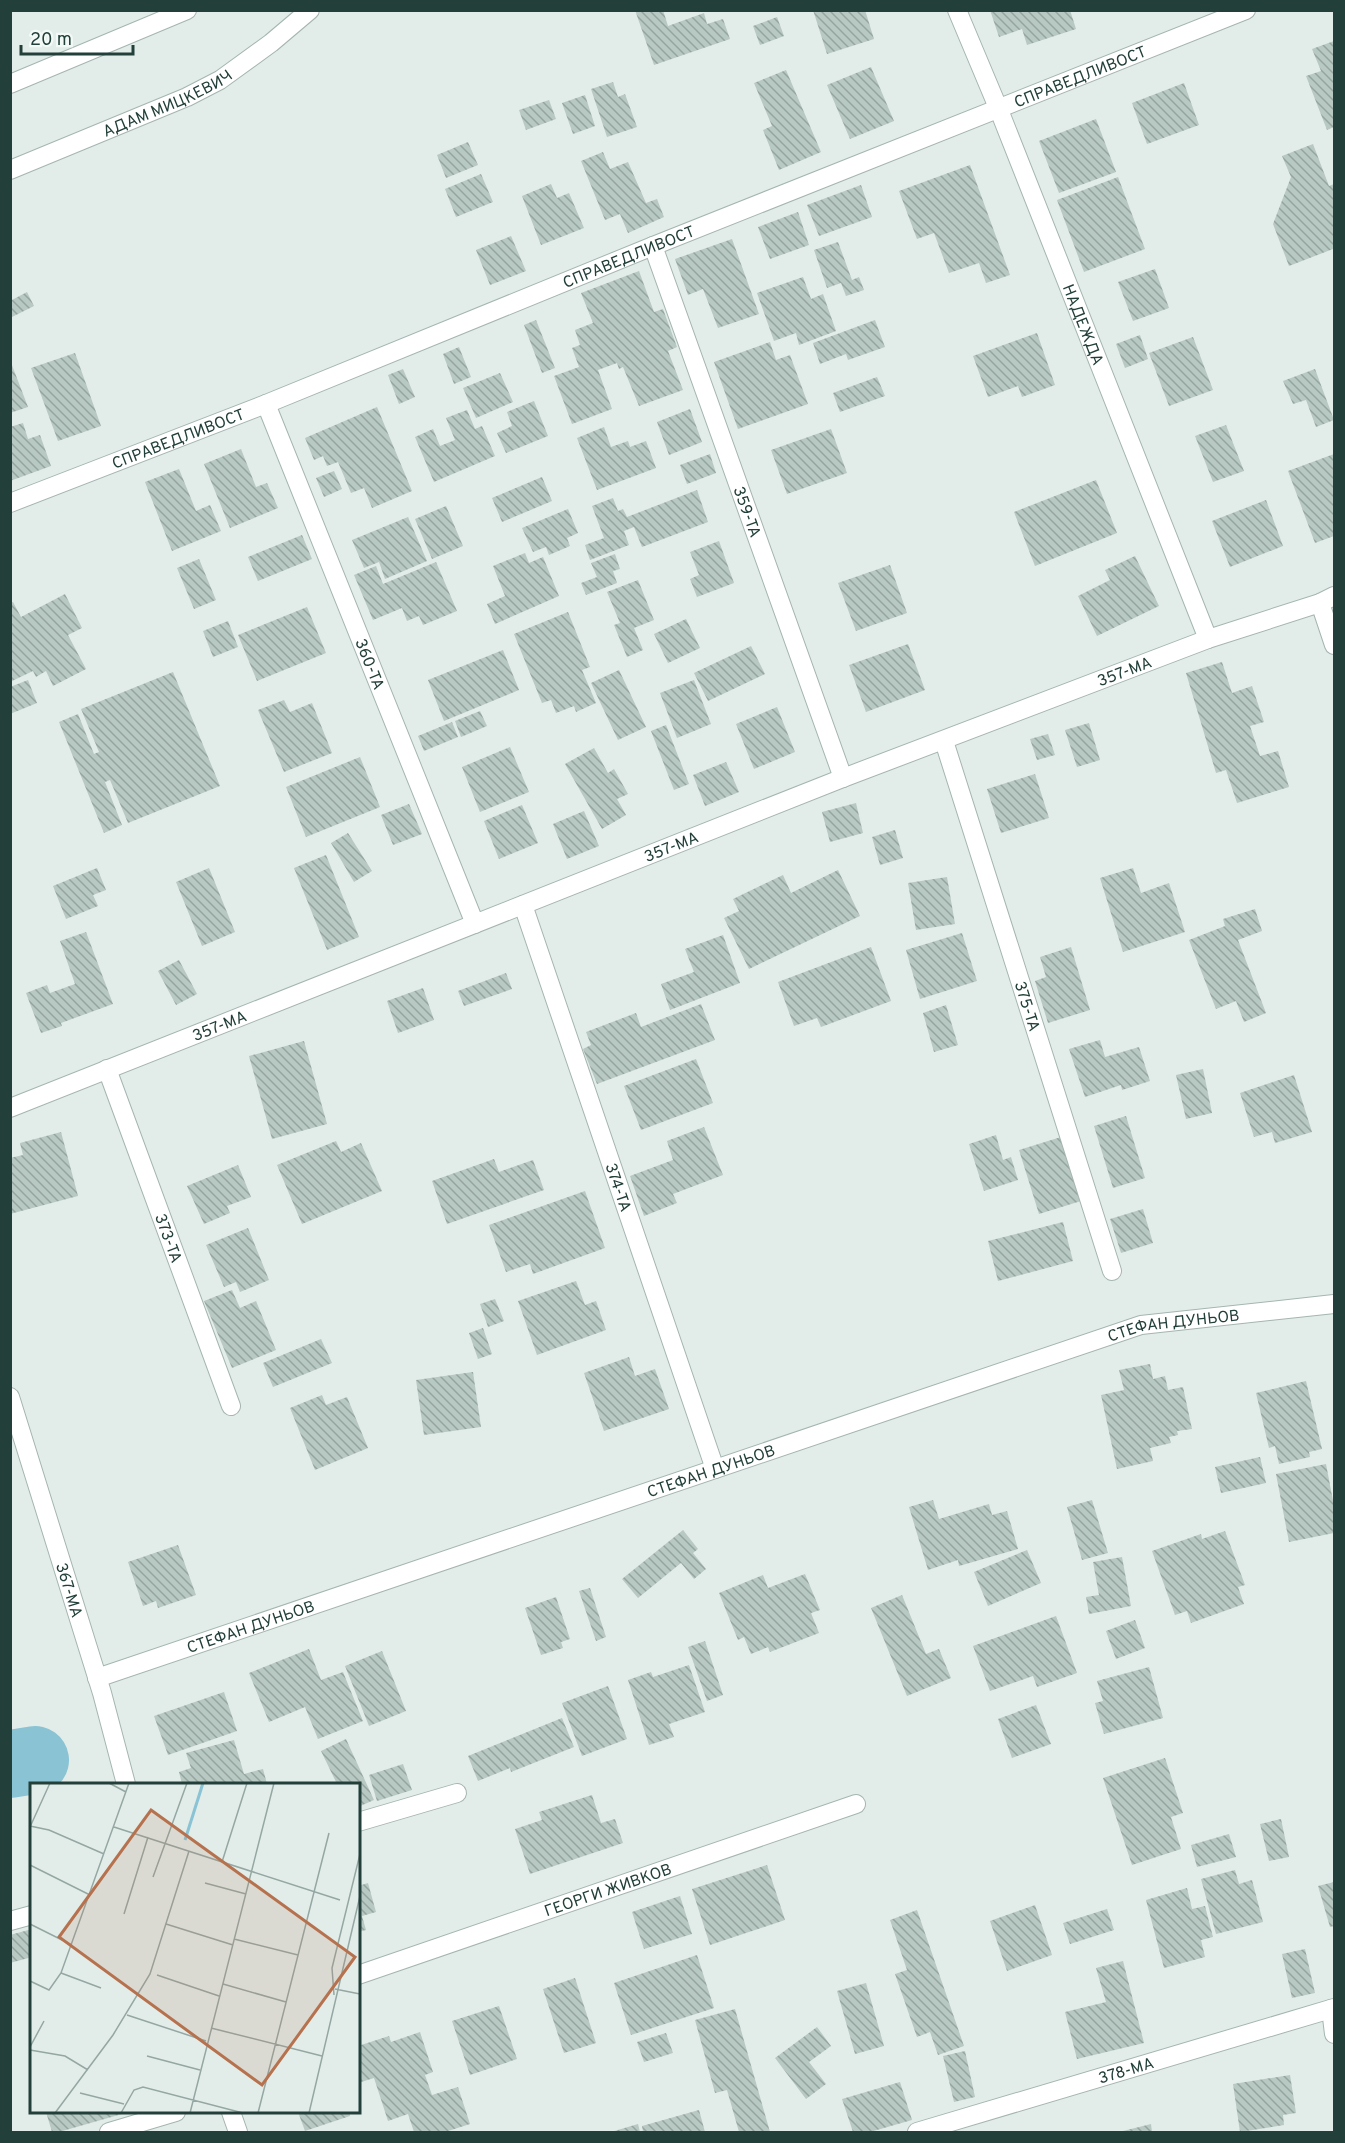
<svg xmlns="http://www.w3.org/2000/svg" width="1345" height="2143" font-family="Overpass,sans-serif">
<defs>
<pattern id="building-back-hatch" width="6" height="6" patternUnits="userSpaceOnUse" patternTransform="scale(1.5)"><rect width="6" height="6" fill="#b8c8c2"/><path d="M-1 5l2 2M0 0l6 6M5-1l2 2" fill="none" stroke="#95a49f"/></pattern>
</defs>
<rect width="100%" height="100%" fill="#e2ede9"/>
<g fill="none" stroke-linecap="round" stroke-linejoin="round">
<!-- river -->
<path stroke="#89c3d4" stroke-width="68" d="M10,1764L35,1760"/>
</g>
<!-- building -->
<g fill="url(#building-back-hatch)">
<path d="M635,10H663L668,26L704,13L707,24L723,19L730,39L654,65Z"/>
<path d="M813,10H865L874,39L827,54Z"/>
<path d="M990,10H1070L1076,29L1027,45L1022,29L999,37Z"/>
<path d="M777,17L784,36L760,45L753,26Z"/>
<path d="M1334,41V127L1327,130L1306,76L1321,71L1312,49Z"/>
<path d="M871,67L894,121L850,139L827,85Z"/>
<path d="M786,70L821,152L779,170L763,130L772,126L754,83Z"/>
<path d="M613,82L618,97L625,94L637,127L607,137L591,89Z"/>
<path d="M1184,83L1199,125L1147,144L1132,103Z"/>
<path d="M585,95L595,126L573,134L562,103Z"/>
<path d="M549,100L556,119L526,130L519,110Z"/>
<path d="M1096,119L1116,172L1059,193L1039,141Z"/>
<path d="M468,142L478,165L446,178L437,155Z"/>
<path d="M1313,144L1329,186L1334,184V245L1333,249L1289,266L1273,224L1291,177L1282,156Z"/>
<path d="M603,152L610,169L628,162L646,203L657,199L664,217L628,233L620,214L605,220L581,161Z"/>
<path d="M970,165L1010,275L986,283L979,263L949,273L934,233L917,239L899,191Z"/>
<path d="M481,174L493,202L456,217L445,189Z"/>
<path d="M1118,177L1145,249L1084,272L1057,200Z"/>
<path d="M551,184L557,198L569,193L584,228L541,245L522,196Z"/>
<path d="M861,185L872,217L819,236L807,205Z"/>
<path d="M798,212L809,245L770,259L758,227Z"/>
<path d="M511,236L526,271L490,285L476,250Z"/>
<path d="M732,239L759,314L718,328L703,289L688,295L675,259Z"/>
<path d="M838,242L852,280L859,277L864,290L846,296L841,283L827,288L814,250Z"/>
<path d="M1155,269L1169,308L1133,321L1118,282Z"/>
<path d="M639,271L654,312L663,309L677,347L668,351L683,390L639,406L623,367L619,369L617,363L598,370L612,409L572,424L554,376L579,367L572,348L580,345L575,330L593,323L581,293Z"/>
<path d="M803,277L811,299L823,294L836,331L799,345L796,333L774,341L757,293Z"/>
<path d="M27,292L34,306L10,318V301Z"/>
<path d="M536,320L555,368L542,373L524,325Z"/>
<path d="M875,320L885,347L848,360L846,354L820,364L813,343Z"/>
<path d="M1037,333L1055,385L1022,397L1018,386L988,397L973,356Z"/>
<path d="M1140,335L1148,359L1125,368L1116,344Z"/>
<path d="M1193,337L1213,390L1169,406L1149,353Z"/>
<path d="M770,342L776,360L790,355L808,404L738,429L714,362Z"/>
<path d="M459,347L471,377L454,384L443,354Z"/>
<path d="M75,353L101,426L58,441L31,368Z"/>
<path d="M10,360L28,407L10,413Z"/>
<path d="M403,369L415,397L399,404L388,375Z"/>
<path d="M1315,369L1334,420L1316,427L1306,400L1293,404L1283,381Z"/>
<path d="M500,373L513,402L476,418L463,388Z"/>
<path d="M877,377L885,396L840,412L833,393Z"/>
<path d="M534,401L548,436L506,453L497,433L512,426L507,412Z"/>
<path d="M377,407L412,491L372,508L364,488L351,493L338,462L327,466L323,456L314,460L305,438Z"/>
<path d="M690,409L702,442L669,455L657,422Z"/>
<path d="M467,410L475,429L482,426L495,456L434,482L415,437L433,429L440,446L455,440L446,418Z"/>
<path d="M23,423L28,439L40,435L51,466L10,481V427Z"/>
<path d="M1226,425L1244,471L1213,482L1195,436Z"/>
<path d="M604,427L611,447L628,441L630,447L646,441L656,468L597,490L577,438Z"/>
<path d="M831,429L847,473L787,494L771,450Z"/>
<path d="M241,449L256,487L267,483L278,508L230,528L204,464Z"/>
<path d="M710,454L716,473L687,484L680,465Z"/>
<path d="M1334,454V536L1315,543L1288,471Z"/>
<path d="M179,469L196,511L210,505L221,531L172,551L145,482Z"/>
<path d="M334,471L342,489L324,497L316,478Z"/>
<path d="M542,477L552,501L502,522L492,498Z"/>
<path d="M1096,480L1117,533L1035,566L1014,512Z"/>
<path d="M697,490L708,522L642,547L634,527L624,531L629,545L590,560L585,545L604,538L592,506L613,498L618,511L623,509L627,517Z"/>
<path d="M1266,500L1283,546L1230,567L1212,521Z"/>
<path d="M446,506L463,546L432,559L415,519Z"/>
<path d="M568,509L578,533L567,538L570,546L549,555L546,547L533,552L522,528Z"/>
<path d="M408,517L427,561L385,579L379,562L364,568L352,540Z"/>
<path d="M302,535L312,559L258,581L248,557Z"/>
<path d="M719,541L734,583L697,597L690,579L699,575L690,552Z"/>
<path d="M525,553L529,563L543,557L559,596L495,624L487,604L505,596L493,566Z"/>
<path d="M615,554L620,569L613,571L617,583L586,595L581,583L597,577L591,563Z"/>
<path d="M1135,556L1159,606L1097,636L1078,596L1110,580L1105,570Z"/>
<path d="M199,559L216,600L194,609L177,568Z"/>
<path d="M436,562L457,611L423,625L419,616L407,621L402,608L373,620L354,575L376,566L383,584Z"/>
<path d="M890,565L907,613L856,631L838,583Z"/>
<path d="M638,580L654,620L634,628L643,650L627,657L614,625L620,623L607,592Z"/>
<path d="M65,594L82,628L68,635L86,669L53,686L46,671L36,677L33,671L10,682V603L13,602L21,617Z"/>
<path d="M307,607L326,653L257,681L238,635Z"/>
<path d="M568,612L590,667L582,670L596,703L576,712L574,706L556,713L551,700L542,703L514,634Z"/>
<path d="M686,619L700,648L668,663L654,634Z"/>
<path d="M228,621L238,647L213,657L203,631Z"/>
<path d="M908,644L925,690L866,712L849,665Z"/>
<path d="M751,646L765,674L708,701L694,673Z"/>
<path d="M503,650L519,690L444,721L428,680Z"/>
<path d="M1222,662L1232,693L1252,686L1264,722L1250,726L1260,756L1278,751L1289,787L1237,803L1226,770L1216,773L1186,673Z"/>
<path d="M619,670L646,727L618,740L591,683Z"/>
<path d="M173,672L220,786L128,823L110,780L105,782L122,825L104,833L59,722L78,714L94,754L99,752L81,709Z"/>
<path d="M28,680L37,703L10,714V687Z"/>
<path d="M694,680L711,724L677,738L660,693Z"/>
<path d="M284,700L290,712L312,703L332,753L284,772L258,710Z"/>
<path d="M777,707L795,752L754,769L736,724Z"/>
<path d="M480,711L487,726L461,737L455,721Z"/>
<path d="M452,722L458,737L424,751L418,736Z"/>
<path d="M1089,723L1100,760L1077,767L1065,730Z"/>
<path d="M666,725L689,784L674,790L651,731Z"/>
<path d="M1048,734L1055,755L1037,760L1030,739Z"/>
<path d="M510,747L529,792L480,812L462,767Z"/>
<path d="M594,748L608,773L614,769L628,794L617,799L626,815L602,829L565,764Z"/>
<path d="M360,757L380,807L306,837L286,787Z"/>
<path d="M726,762L739,792L705,806L693,775Z"/>
<path d="M1035,774L1049,818L1001,833L987,789Z"/>
<path d="M856,803L863,833L830,842L822,812Z"/>
<path d="M409,804L422,834L393,845L381,815Z"/>
<path d="M522,805L538,843L499,859L484,821Z"/>
<path d="M584,811L599,846L567,859L553,824Z"/>
<path d="M895,830L903,858L880,865L872,837Z"/>
<path d="M348,833L372,871L354,882L331,843Z"/>
<path d="M326,855L359,937L327,950L294,868Z"/>
<path d="M97,868L106,890L93,895L98,906L66,919L53,886Z"/>
<path d="M209,868L235,932L202,946L176,882Z"/>
<path d="M1133,868L1141,893L1169,883L1185,932L1123,952L1100,878Z"/>
<path d="M838,870L860,916L749,969L724,918L739,911L733,899L783,875L791,893Z"/>
<path d="M947,877L955,924L916,930L908,883Z"/>
<path d="M1255,909L1262,931L1238,940L1266,1013L1244,1022L1236,1001L1216,1009L1189,940L1225,926L1223,919Z"/>
<path d="M86,932L113,1004L61,1023L62,1026L41,1033L26,993L47,985L50,993L75,984L60,941Z"/>
<path d="M962,933L977,981L920,999L906,950Z"/>
<path d="M723,935L740,983L670,1010L661,984L694,972L685,949Z"/>
<path d="M871,947L891,1001L821,1027L817,1018L794,1026L778,982Z"/>
<path d="M1071,947L1090,1010L1048,1023L1035,981L1046,977L1040,957Z"/>
<path d="M179,960L197,994L176,1005L158,971Z"/>
<path d="M506,973L512,989L464,1006L458,991Z"/>
<path d="M423,988L434,1020L398,1033L387,1001Z"/>
<path d="M701,1004L715,1040L597,1084L583,1049L591,1045L586,1032L636,1013L641,1027Z"/>
<path d="M946,1005L958,1045L934,1052L923,1013Z"/>
<path d="M1100,1040L1105,1057L1139,1047L1150,1081L1122,1090L1121,1085L1085,1097L1069,1049Z"/>
<path d="M304,1041L327,1124L272,1139L249,1056Z"/>
<path d="M696,1059L713,1103L641,1130L624,1086Z"/>
<path d="M1203,1069L1212,1113L1186,1119L1176,1075Z"/>
<path d="M1294,1075L1312,1132L1275,1143L1272,1132L1254,1137L1240,1093Z"/>
<path d="M1126,1116L1145,1178L1113,1188L1094,1126Z"/>
<path d="M704,1127L723,1175L673,1194L677,1203L644,1216L630,1176L673,1160L667,1141Z"/>
<path d="M61,1132L78,1196L10,1214V1158L23,1155L20,1143Z"/>
<path d="M996,1135L1003,1160L1011,1157L1018,1180L984,1191L969,1144Z"/>
<path d="M1061,1137L1081,1201L1039,1214L1019,1150Z"/>
<path d="M336,1141L341,1152L361,1143L382,1191L302,1224L277,1165Z"/>
<path d="M494,1159L499,1172L533,1160L544,1190L447,1224L432,1181Z"/>
<path d="M238,1165L251,1197L227,1206L230,1213L204,1224L187,1186Z"/>
<path d="M585,1191L605,1248L533,1274L530,1264L506,1272L489,1225Z"/>
<path d="M1143,1209L1153,1243L1121,1253L1110,1219Z"/>
<path d="M1063,1222L1073,1261L998,1281L988,1241Z"/>
<path d="M248,1228L269,1280L240,1292L236,1282L224,1287L206,1245Z"/>
<path d="M576,1281L585,1305L596,1301L606,1330L537,1355L518,1301Z"/>
<path d="M232,1290L240,1308L256,1301L276,1350L232,1368L204,1301Z"/>
<path d="M495,1299L504,1321L488,1327L480,1304Z"/>
<path d="M483,1328L492,1354L478,1359L469,1333Z"/>
<path d="M321,1339L332,1363L273,1387L263,1363Z"/>
<path d="M629,1357L635,1376L655,1369L669,1409L604,1431L584,1373Z"/>
<path d="M1150,1364L1153,1379L1165,1376L1168,1390L1183,1387L1192,1429L1177,1431L1178,1435L1169,1437L1171,1443L1150,1448L1153,1461L1117,1469L1101,1395L1124,1390L1119,1370Z"/>
<path d="M473,1372L481,1427L424,1435L416,1380Z"/>
<path d="M1306,1381L1322,1449L1309,1452L1310,1457L1279,1464L1275,1446L1269,1448L1256,1393Z"/>
<path d="M322,1395L326,1405L347,1397L368,1448L315,1470L290,1408Z"/>
<path d="M1260,1457L1266,1483L1221,1493L1215,1467Z"/>
<path d="M1326,1464L1334,1506V1533L1289,1542L1276,1474Z"/>
<path d="M933,1500L939,1519L989,1504L992,1515L1007,1511L1018,1549L959,1566L958,1560L928,1570L909,1507Z"/>
<path d="M1092,1500L1108,1553L1082,1560L1067,1507Z"/>
<path d="M683,1530L698,1549L693,1553L706,1569L694,1579L681,1563L638,1598L622,1579Z"/>
<path d="M1225,1531L1245,1585L1238,1587L1244,1604L1191,1623L1187,1611L1175,1615L1152,1551L1201,1534L1202,1539Z"/>
<path d="M178,1545L196,1595L158,1608L156,1601L143,1606L128,1562Z"/>
<path d="M1027,1550L1041,1583L988,1606L974,1572Z"/>
<path d="M1122,1557L1131,1606L1089,1614L1086,1597L1099,1595L1093,1562Z"/>
<path d="M805,1574L820,1610L811,1613L819,1633L770,1652L768,1647L751,1654L744,1637L738,1640L719,1593L763,1575L768,1588Z"/>
<path d="M590,1588L606,1637L596,1641L579,1591Z"/>
<path d="M902,1595L926,1654L939,1649L951,1678L907,1696L871,1608Z"/>
<path d="M556,1597L570,1639L561,1642L563,1648L541,1655L525,1608Z"/>
<path d="M1056,1616L1077,1673L1037,1687L1033,1676L990,1691L973,1646Z"/>
<path d="M1135,1620L1145,1648L1116,1659L1106,1631Z"/>
<path d="M705,1641L723,1695L707,1701L688,1647Z"/>
<path d="M309,1649L321,1680L343,1672L363,1721L318,1739L305,1707L269,1722L249,1673Z"/>
<path d="M382,1651L406,1711L369,1726L345,1666Z"/>
<path d="M689,1665L705,1712L669,1724L674,1737L649,1745L628,1680L651,1672L653,1677Z"/>
<path d="M1149,1667L1163,1718L1104,1734L1095,1703L1103,1701L1097,1681Z"/>
<path d="M608,1686L627,1739L582,1756L562,1703Z"/>
<path d="M224,1692L237,1731L168,1755L154,1716Z"/>
<path d="M1036,1705L1051,1744L1012,1758L998,1719Z"/>
<path d="M562,1718L574,1747L511,1772L510,1768L478,1781L468,1756Z"/>
<path d="M346,1739L374,1800L358,1807V1784H337L321,1751Z"/>
<path d="M234,1740L244,1774L263,1769L267,1784H182L179,1772L191,1768L186,1753Z"/>
<path d="M1165,1758L1183,1813L1171,1817L1181,1849L1132,1865L1103,1778Z"/>
<path d="M403,1764L412,1790L377,1801L369,1775Z"/>
<path d="M592,1795L601,1823L615,1819L623,1843L530,1874L515,1829L542,1820L539,1812Z"/>
<path d="M1281,1819L1289,1857L1269,1861L1260,1824Z"/>
<path d="M1229,1834L1236,1857L1197,1867L1191,1845Z"/>
<path d="M767,1865L785,1920L710,1945L692,1889Z"/>
<path d="M1235,1870L1239,1884L1252,1880L1263,1922L1216,1934L1201,1879Z"/>
<path d="M1334,1882V1926L1330,1927L1318,1886Z"/>
<path d="M368,1883L376,1912L362,1916L366,1930L358,1932V1886Z"/>
<path d="M1187,1888L1192,1909L1205,1906L1213,1937L1201,1940L1205,1957L1164,1968L1146,1900Z"/>
<path d="M680,1896L692,1934L644,1949L632,1912Z"/>
<path d="M1035,1905L1052,1955L1007,1971L990,1921Z"/>
<path d="M1107,1909L1114,1930L1070,1944L1063,1923Z"/>
<path d="M917,1910L964,2046L938,2055L930,2032L917,2037L895,1974L907,1970L890,1920Z"/>
<path d="M32,1929V1957L10,1963V1935Z"/>
<path d="M1305,1949L1315,1993L1292,1998L1282,1954Z"/>
<path d="M697,1955L714,2008L631,2035L614,1983Z"/>
<path d="M1123,1961L1144,2043L1077,2059L1065,2012L1106,2002L1096,1968Z"/>
<path d="M575,1978L596,2043L564,2053L543,1989Z"/>
<path d="M866,1983L884,2046L855,2054L837,1991Z"/>
<path d="M499,2006L517,2059L470,2075L452,2021Z"/>
<path d="M735,2009L770,2132H739L727,2090L715,2093L695,2020Z"/>
<path d="M817,2027L831,2046L809,2062L826,2084L806,2099L775,2058Z"/>
<path d="M420,2032L433,2072L425,2075L432,2095L458,2087L470,2124L445,2132H414L408,2114L388,2121L374,2078L358,2083V2046L389,2036L391,2042Z"/>
<path d="M666,2033L673,2053L644,2062L637,2042Z"/>
<path d="M965,2051L975,2097L954,2102L943,2056Z"/>
<path d="M1290,2075L1296,2113L1283,2115L1284,2125L1240,2132L1233,2084Z"/>
<path d="M900,2082L912,2120L870,2132H853L842,2099Z"/>
<path d="M699,2110L705,2132H643L642,2126Z"/>
<path d="M46,2112H129L59,2132H52Z"/>
<path d="M298,2112H349L350,2116L305,2131Z"/>
<path d="M638,2124L640,2132H611Z"/>
<path d="M1151,2124L1152,2132H1119Z"/>
</g>
<g fill="none" stroke-linecap="round" stroke-linejoin="round">
<defs>
<g id="minor">
<path id="s1" d="M957,10L999,110L1208,639"/>
<path d="M10,84L187,10"/>
<path id="s2" d="M10,170L187,97L220,80L271,43L310,10"/>
<path id="s3" d="M653,246L843,778"/>
<path id="s4" d="M266,404L475,924"/>
<path id="s5" d="M10,503L266,404L653,246L1246,10"/>
<path d="M1320,603L1334,645"/>
<path id="s6" d="M944,741L1112,1271"/>
<path id="s7" d="M523,905L715,1469"/>
<path id="s8" d="M107,1069L231,1406"/>
<path id="s9" d="M10,1108L843,778L1208,639L1320,603L1334,596"/>
<path id="s10" d="M10,1397L102,1693L126,1784"/>
<path id="s11" d="M97,1678L1141,1325L1334,1304"/>
<path d="M358,1822L457,1793"/>
<path d="M10,1921L32,1915"/>
<path id="s12" d="M358,1975L856,1804"/>
<path d="M1331,2009L1334,2034"/>
<path d="M231,2112L238,2132"/>
<path d="M109,2132L176,2112"/>
<path id="s13" d="M917,2132L1334,2008"/>
</g>
</defs>
<!-- minor casing -->
<use href="#minor" stroke="#a5b5b1" stroke-width="20"/>
<!-- minor -->
<use href="#minor" stroke="#fff" stroke-width="18"/>
</g>
<g text-anchor="middle" stroke-width="6" stroke-linejoin="round" paint-order="stroke">
<!-- street labels -->
<g font-size="16" fill="#223f39" stroke="#f3f9f7">
<text dy="6" stroke="none"><textPath href="#s5" startOffset="1152">СПРАВЕДЛИВОСТ</textPath></text>
<text dy="6" stroke="none"><textPath href="#s2" startOffset="171">АДАМ МИЦКЕВИЧ</textPath></text>
<text dy="6" stroke="none"><textPath href="#s5" startOffset="666">СПРАВЕДЛИВОСТ</textPath></text>
<text dy="6" stroke="none"><textPath href="#s1" startOffset="339">НАДЕЖДА</textPath></text>
<text dy="6" stroke="none"><textPath href="#s5" startOffset="180">СПРАВЕДЛИВОСТ</textPath></text>
<text dy="6" stroke="none"><textPath href="#s3" startOffset="282">359-ТА</textPath></text>
<text dy="6" stroke="none"><textPath href="#s4" startOffset="280">360-ТА</textPath></text>
<text dy="6" stroke="none"><textPath href="#s9" startOffset="1197">357-МА</textPath></text>
<text dy="6" stroke="none"><textPath href="#s9" startOffset="711">357-МА</textPath></text>
<text dy="6" stroke="none"><textPath href="#s6" startOffset="278">375-ТА</textPath></text>
<text dy="6" stroke="none"><textPath href="#s9" startOffset="225">357-МА</textPath></text>
<text dy="6" stroke="none"><textPath href="#s7" startOffset="298">374-ТА</textPath></text>
<text dy="6" stroke="none"><textPath href="#s8" startOffset="180">373-ТА</textPath></text>
<text dy="6" stroke="none"><textPath href="#s11" startOffset="1134">СТЕФАН ДУНЬОВ</textPath></text>
<text dy="6" stroke="none"><textPath href="#s11" startOffset="648">СТЕФАН ДУНЬОВ</textPath></text>
<text dy="6" stroke="none"><textPath href="#s10" startOffset="202">367-МА</textPath></text>
<text dy="6" stroke="none"><textPath href="#s11" startOffset="162">СТЕФАН ДУНЬОВ</textPath></text>
<text dy="6" stroke="none"><textPath href="#s12" startOffset="264">ГЕОРГИ ЖИВКОВ</textPath></text>
<text dy="6" stroke="none"><textPath href="#s13" startOffset="218">378-МА</textPath></text>
</g>
</g>
<!-- overview -->
<g transform="translate(30 1783)">
<rect width="330" height="330" fill="#e2ede9"/>
<path fill="none" stroke="#89c3d4" stroke-width="3" d="M155,57L173,0"/>
<path fill="none" stroke="#95a7a3" stroke-width="1.5" d="M79,0L96,9M0,43L19,47L74,71M0,44L20,0M84,44L310,117M192,79L217,0M0,82L60,112M123,94L157,0M175,100L216,111M94,131L118,54M0,141L42,162M136,141L203,162M204,156L268,172M31,190L71,205M127,192L189,213M0,198L19,207L31,190L99,0M193,201L256,219M305,206L330,211M304,212L302,185L330,71M97,232L176,258M181,245L292,273M0,264L14,238M0,267L35,273L58,287M117,273L170,287M50,310L94,321M25,330L83,252L120,191L159,68M91,330L104,307L113,304L213,330M160,330L244,0M228,330L299,50M279,330L330,113"/>
<path fill="#b6724f" fill-opacity="0.15" stroke="#b6724f" stroke-width="3" d="M121,27L325,174L232,302L29,154Z"/>
<rect width="330" height="330" fill="none" stroke="#223f39" stroke-width="3"/>
</g>
<!-- border -->
<rect width="1345" height="2143" fill="none" stroke="#223f39" stroke-width="24"/>
<!-- scale -->
<path d="M21 45v9h112v-9" fill="none" stroke="#223f39" stroke-width="3"/>
<text x="30" y="45" font-size="18" fill="#223f39" stroke="#f3f9f7" stroke-width="4.5" paint-order="stroke">20 m</text>
</svg>
